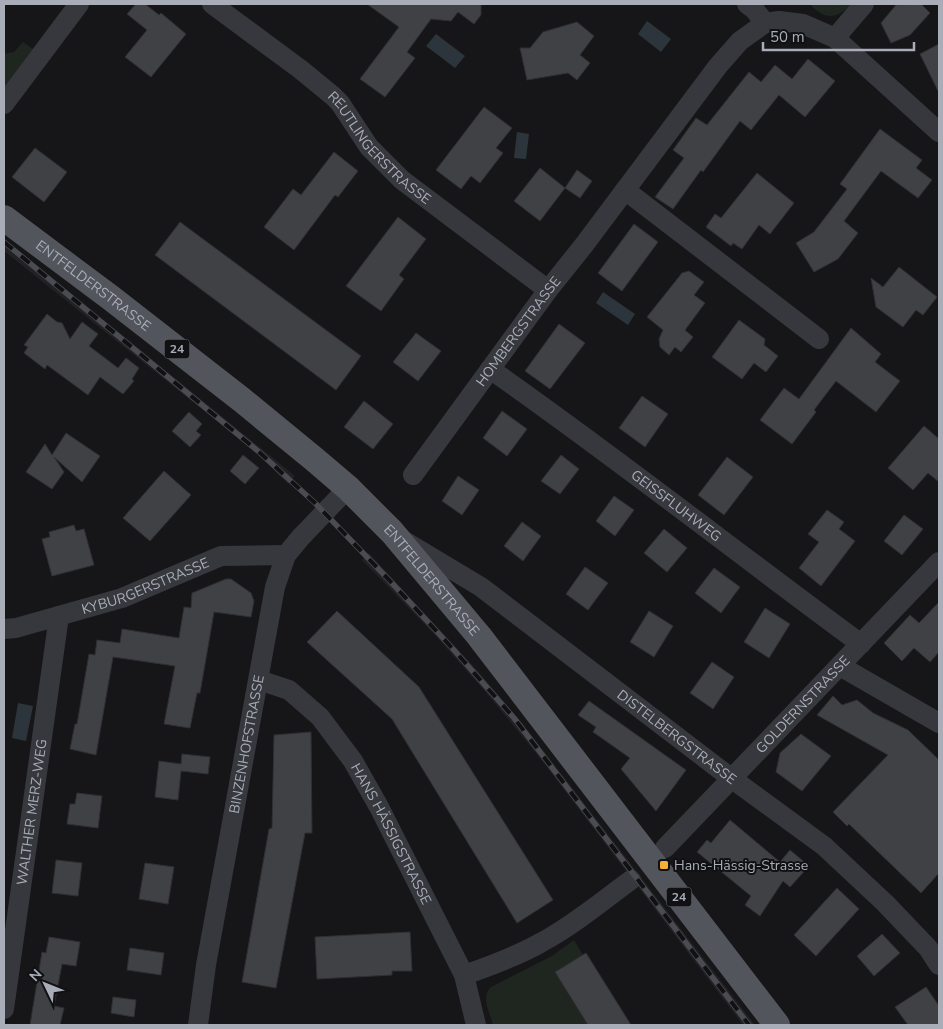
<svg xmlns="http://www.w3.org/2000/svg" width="943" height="1029" font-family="'Nunito Sans',sans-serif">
<rect width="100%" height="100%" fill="#161618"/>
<!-- built -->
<g fill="#222225">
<path d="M4,239L34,263L295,476L288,484L253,450L4,251Z"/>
<path d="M369,553L477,670L523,724L755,1025H743L540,758L489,696L435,635L362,560Z"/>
</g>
<!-- green -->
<g fill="#1e261f">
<path d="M810,4H852C836,19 825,21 810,4Z"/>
<path d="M23,42L33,49L4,88V54L14,52Z"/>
<path d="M574,940L583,955L555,972L588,1025H493C490,1012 480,998 491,987L552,956Z"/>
</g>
<!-- water -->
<g fill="#2c353c">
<path d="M647,21L671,39L661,52L638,34Z"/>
<path d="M436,34L465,56L455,68L426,46Z"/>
<path d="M517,132L529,134L526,159L514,158Z"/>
<path d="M603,292L635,314L628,325L596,303Z"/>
<path d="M18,703L33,706L26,741L12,738Z"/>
</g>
<!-- building -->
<g fill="#404145" stroke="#303034">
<path d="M136,4H145L159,15L161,13L186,34L151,77L125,57L147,30L127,14Z"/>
<path d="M367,4H481V15L474,24L458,12L451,21L431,19L407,52L415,58L385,97L360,79L399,27Z"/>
<path d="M921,4L930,13L910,35L891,43L881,23L896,5Z"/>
<path d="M577,22L594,36L580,55L590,63L577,80L568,73L527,80L520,48H530L543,32Z"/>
<path d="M939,44V93L920,54Z"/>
<path d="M808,59L835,81L805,117L779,95L751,130L740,121L703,172L701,170L673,209L655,197L684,158L673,150L696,118L707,125L749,72L761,82L775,65L792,79Z"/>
<path d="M484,107L512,128L496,148L503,153L480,183L471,176L461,189L436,170Z"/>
<path d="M880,129L922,160L916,168L932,180L918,198L881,171L844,221L858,233L838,259L814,272L796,243L814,232L847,189L840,184Z"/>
<path d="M35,148L67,172L44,202L12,177Z"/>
<path d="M334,152L358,171L338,197L335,195L294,250L264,227L293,189L301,195Z"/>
<path d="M540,168L565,188L540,221L514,201Z"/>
<path d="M577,170L592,181L580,198L565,188Z"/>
<path d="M757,173L794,203L770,234L759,225L742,249L733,243L731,246L706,227L715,214L721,218Z"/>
<path d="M398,217L426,239L399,275L404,279L381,311L346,286Z"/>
<path d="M180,222L361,356L336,390L155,255Z"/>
<path d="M634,224L658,242L622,291L598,273Z"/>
<path d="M899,267L937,297L923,315L916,310L903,327L876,307L871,278L883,287Z"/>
<path d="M689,271L704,282L694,295L705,303L685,330L693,337L681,352L675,347L669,355L660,347L659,339L663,330L647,317L682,273Z"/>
<path d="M47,314L57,322L62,323L70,339L82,322L98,334L89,346L118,368L126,358L139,368L132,379L134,381L123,394L100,377L88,395L47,365L45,369L24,353L28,347L24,345Z"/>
<path d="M739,320L765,339L764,345L778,356L766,372L754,363L742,379L712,357Z"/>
<path d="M559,324L585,343L550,389L525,371Z"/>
<path d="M851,328L881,354L875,362L900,381L876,412L836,381L814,410L816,412L792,444L760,420L784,388L799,399Z"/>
<path d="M416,333L441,351L418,381L393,362Z"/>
<path d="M642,396L668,414L645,447L619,428Z"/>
<path d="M364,401L393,424L373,449L344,427Z"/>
<path d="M502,411L527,429L507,456L483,438Z"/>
<path d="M189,412L202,424L196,431L201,435L190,447L172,431Z"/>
<path d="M924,426L939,439V482L928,473L913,490L888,468Z"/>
<path d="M66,433L100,456L82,482L54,457L64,472L52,489L26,472L45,444L52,455Z"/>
<path d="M243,455L259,468L245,484L230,471Z"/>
<path d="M561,455L579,469L560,494L541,481Z"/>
<path d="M727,457L753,477L724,515L698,495Z"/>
<path d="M164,471L191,495L150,541L123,518Z"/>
<path d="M458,476L479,490L462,515L442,501Z"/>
<path d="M614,496L634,510L615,536L596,521Z"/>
<path d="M827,510L844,522L839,529L855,541L821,586L799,568L819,542L808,534Z"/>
<path d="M904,515L923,529L902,555L884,541Z"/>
<path d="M522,522L541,536L523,561L504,546Z"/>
<path d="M74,525L76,531L84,529L94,565L52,576L42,539L50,537L49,532Z"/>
<path d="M664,529L687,548L667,572L644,553Z"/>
<path d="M585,567L608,583L588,610L566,594Z"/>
<path d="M714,568L740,587L721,613L695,593Z"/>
<path d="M226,579H231L251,593L254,601L251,617L214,612L200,693H197L190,728L164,724L175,666L113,657L96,755L70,749L75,724H77L89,654L95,655L97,640L120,643L122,629L179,638L184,607L191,608L192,593Z"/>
<path d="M939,602V652L930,662L914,648L902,661L884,643L910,615L919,623Z"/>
<path d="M765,608L790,624L769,658L744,642Z"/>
<path d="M337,611L419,687L553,900L517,923L392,719L307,642Z"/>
<path d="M649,611L673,626L654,657L630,642Z"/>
<path d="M712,662L734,677L713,709L690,693Z"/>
<path d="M833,696L842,705L857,700L873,713L908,730L939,760V873L921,893L849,824L847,826L833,812L888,755L817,715Z"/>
<path d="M589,701L686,770L656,811L621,769L630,758L593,732L596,727L578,715Z"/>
<path d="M311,732L312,833H305L276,988L242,982L269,829L272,828L274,735Z"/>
<path d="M801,734L831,756L802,791L776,772L780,753Z"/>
<path d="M182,754L210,757L208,774L181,771L178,800L155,797L159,761L181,764Z"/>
<path d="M77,793L102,796L98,828L67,824L70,804H75Z"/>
<path d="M730,820L780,862L790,850L809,866L790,887L783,881L760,916L745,905L751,896L697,852L707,840L711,843Z"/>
<path d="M56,860L82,863L78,896L52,893Z"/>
<path d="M145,863L174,867L168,904L139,899Z"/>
<path d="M837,888L859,909L816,956L794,935Z"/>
<path d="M410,932L412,971H392V975L317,979L315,937Z"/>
<path d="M882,934L900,953L874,976L857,956Z"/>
<path d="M49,937L80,942L76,966L62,964L54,1006L64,1008L60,1025H30L42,952L46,953Z"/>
<path d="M130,948L164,953L161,975L127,970Z"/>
<path d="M586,953L631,1025H588L555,972Z"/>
<path d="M926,987L939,1006V1025H908L895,1007Z"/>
<path d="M113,997L136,1000L134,1017L111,1013Z"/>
</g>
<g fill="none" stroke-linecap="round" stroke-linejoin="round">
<!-- minor -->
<g stroke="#37383d" stroke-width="20">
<path id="s1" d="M212,4L300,69L333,96L340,103L369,147L402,180L548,290"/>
<path d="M747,4L754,9L765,23"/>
<path d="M835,38L864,4"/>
<path d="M4,104L79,4"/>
<path d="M625,190L819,339"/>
<path id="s2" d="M490,369C616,457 737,553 861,644"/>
<path id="s3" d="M413,475L548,290L584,245L718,66L740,41L765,23L779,21L803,24L835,38L939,132"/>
<path id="s4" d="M406,542L481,587L731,778L824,846L885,903L928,948L939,965"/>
<path id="s5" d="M4,629L16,628L122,598L221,556L286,555"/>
<path d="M840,666L939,723"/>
<path id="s6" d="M259,680L289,690L320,717L353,761L379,807L464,975L476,1025"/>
<path id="s7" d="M665,848L939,562"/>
<path d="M464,975C490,966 518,956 542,942C574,925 602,901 631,880"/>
<path id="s8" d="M4,1009L59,616"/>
<path id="s9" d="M198,1025L206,965L275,587L286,555L301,537L348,488"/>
</g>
<!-- major -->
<path stroke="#53555c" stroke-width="26" id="s10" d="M4,218L111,298L242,400L314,459L348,488L392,532L479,636L777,1025"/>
<defs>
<path id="rail" d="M4,242L258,451L315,503L391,582L453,649L514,718L749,1025"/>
</defs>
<!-- rail casing -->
<use href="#rail" stroke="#4a4c52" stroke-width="5.5"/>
<!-- rail -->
<use href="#rail" stroke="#111113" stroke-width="4" stroke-dasharray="11" stroke-linecap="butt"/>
</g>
<!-- markers -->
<rect fill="#f2b134" stroke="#111113" stroke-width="2" x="659" y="860" width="10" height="10" rx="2.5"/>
<g text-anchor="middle" stroke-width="4" stroke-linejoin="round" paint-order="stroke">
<!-- shield labels -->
<g fill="#111113" stroke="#7b7e86" stroke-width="1">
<rect x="164.5" y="339.5" width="25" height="19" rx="4"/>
<rect x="666.5" y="887.5" width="25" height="19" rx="4"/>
</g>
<g font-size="12" font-weight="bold" fill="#a8adb8">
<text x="177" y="353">24</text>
<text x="679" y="901">24</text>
</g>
<!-- street labels -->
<g font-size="14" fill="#a8adb8" stroke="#111113">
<text dy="5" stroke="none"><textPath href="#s1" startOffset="222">REUTLINGERSTRASSE</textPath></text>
<text dy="5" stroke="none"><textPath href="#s10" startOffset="112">ENTFELDERSTRASSE</textPath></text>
<text dy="5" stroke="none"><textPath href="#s3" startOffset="178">HOMBERGSTRASSE</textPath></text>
<text dy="5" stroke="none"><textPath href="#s2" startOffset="231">GEISSFLUHWEG</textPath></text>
<text dy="5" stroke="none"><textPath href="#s10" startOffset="562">ENTFELDERSTRASSE</textPath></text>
<text dy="5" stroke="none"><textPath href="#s5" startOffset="148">KYBURGERSTRASSE</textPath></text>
<text dy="5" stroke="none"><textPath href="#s7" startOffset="199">GOLDERNSTRASSE</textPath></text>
<text dy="5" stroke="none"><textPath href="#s4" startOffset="334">DISTELBERGSTRASSE</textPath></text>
<text dy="5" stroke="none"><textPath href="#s9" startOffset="285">BINZENHOFSTRASSE</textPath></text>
<text dy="5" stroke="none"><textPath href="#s8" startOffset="199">WALTHER MERZ-WEG</textPath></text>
<text dy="5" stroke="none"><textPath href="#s6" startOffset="210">HANS HÄSSIGSTRASSE</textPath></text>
</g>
<!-- poi labels -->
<g font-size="14" fill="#a8adb8" stroke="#111113" text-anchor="start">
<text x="674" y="870">Hans-Hässig-Strasse</text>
</g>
</g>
<!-- border -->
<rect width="943" height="1029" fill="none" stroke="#a8adb8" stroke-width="10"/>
<!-- north arrow -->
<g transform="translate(45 984) rotate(313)" stroke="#111113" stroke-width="4" paint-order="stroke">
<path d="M0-4L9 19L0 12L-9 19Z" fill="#a8adb8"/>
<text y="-8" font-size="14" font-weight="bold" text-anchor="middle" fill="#a8adb8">N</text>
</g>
<!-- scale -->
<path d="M763 42v8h151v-8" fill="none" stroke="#a8adb8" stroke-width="2.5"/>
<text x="770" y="42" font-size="15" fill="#a8adb8" stroke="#111113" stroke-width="4" paint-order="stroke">50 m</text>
</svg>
